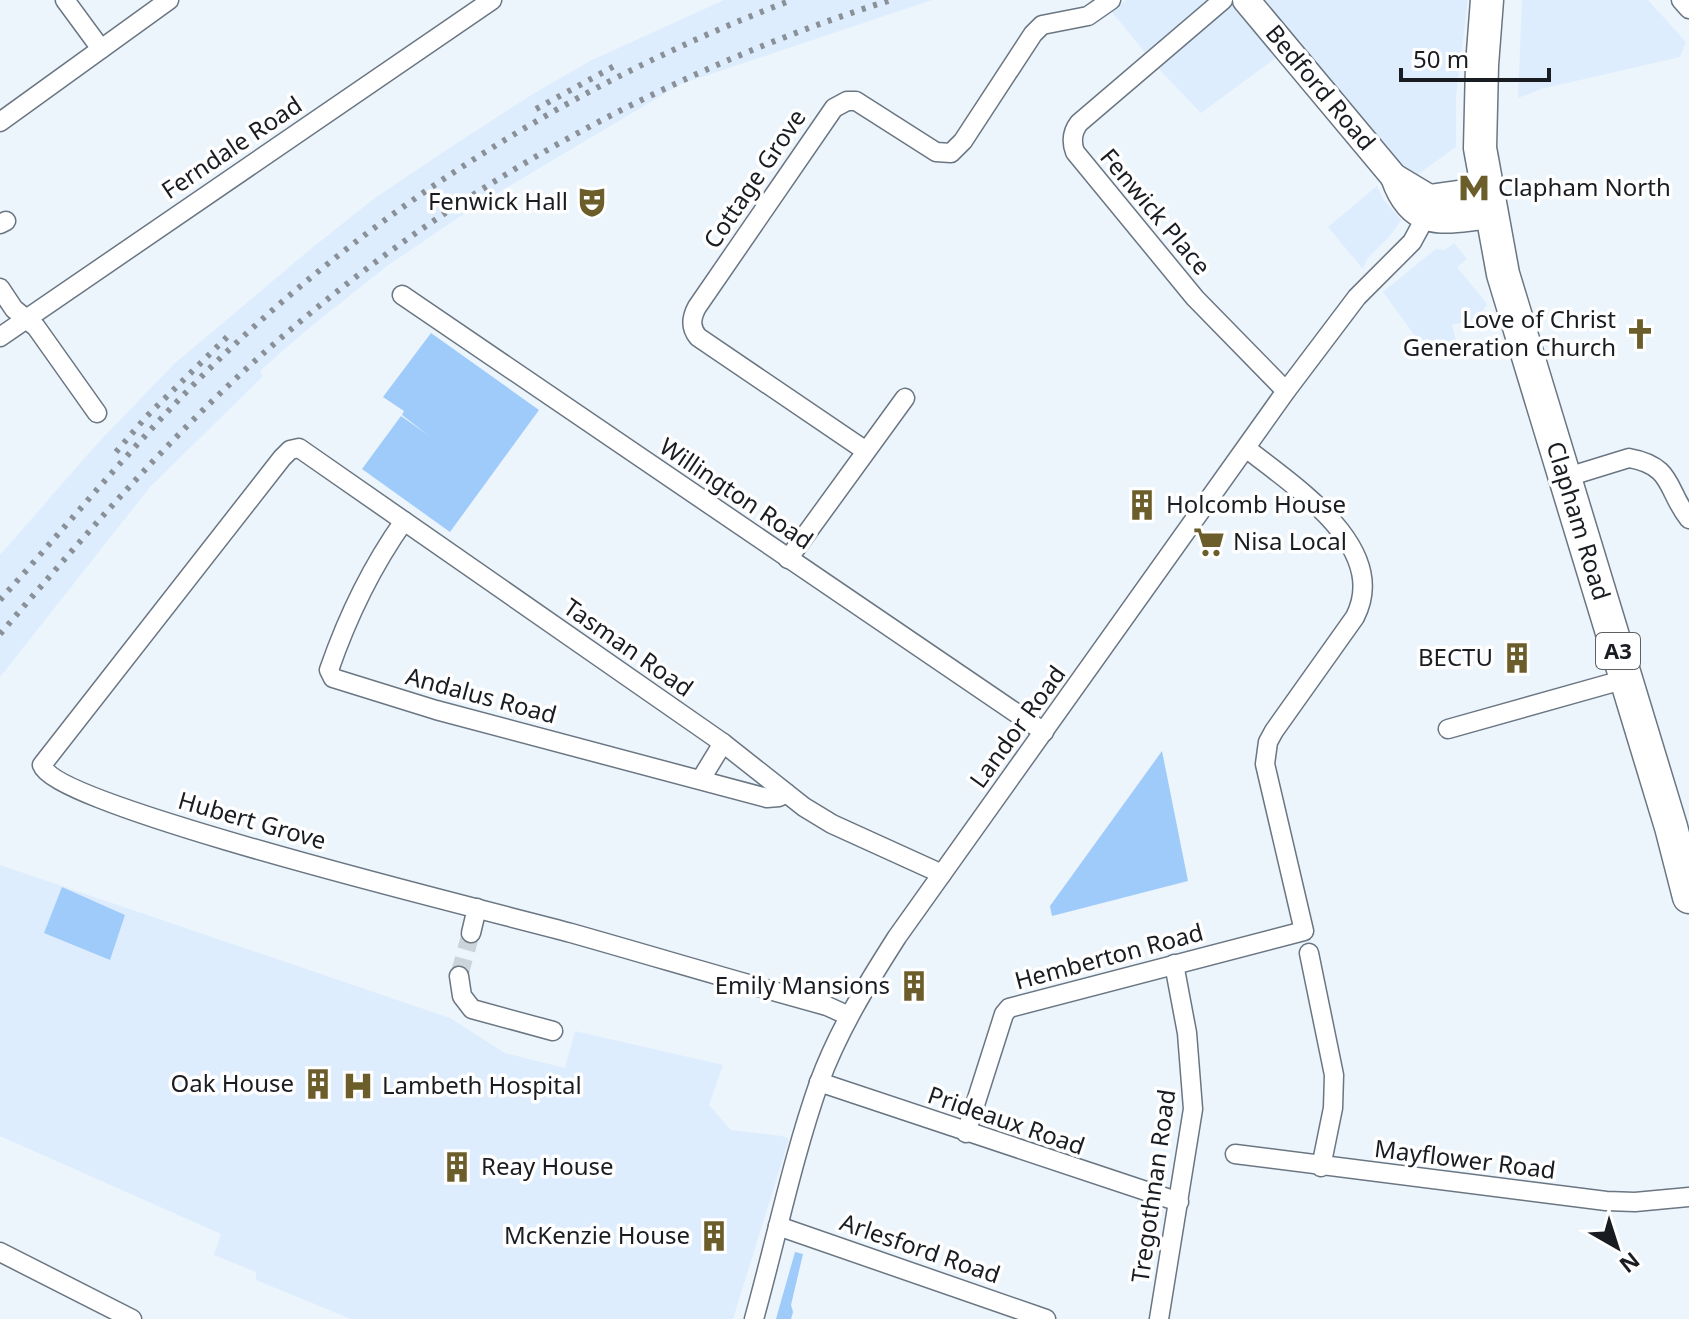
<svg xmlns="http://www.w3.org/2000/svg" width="1689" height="1319" font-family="'Noto Sans',sans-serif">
<rect width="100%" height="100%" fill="#ecf4fc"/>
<!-- built -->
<g fill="#deedfd">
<path d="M724,0H932L681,84L474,207L387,266L303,333L260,371L263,376L150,487L0,677V555L96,445L173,365L313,247L375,198L454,145L536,92L592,60Z"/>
<path d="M1126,0H1468L1456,96V147L1414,177L1401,176L1300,40L1201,113L1157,67L1111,11Z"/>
<path d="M1522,0H1648L1686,42L1680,57L1541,89L1518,98Z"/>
<path d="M1377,186L1383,199L1401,220L1390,236L1367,259L1363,269L1328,227Z"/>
<path d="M1454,243L1467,259L1457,267L1487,304L1478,318L1452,325L1456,340L1424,348L1383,292L1436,249L1445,250Z"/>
<path d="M0,865L450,1018L505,1053L565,1068L575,1031L723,1065L709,1105L731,1130L782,1136L789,1139L733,1319H351L256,1280V1272L214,1255L221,1234L0,1136Z"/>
</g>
<!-- green -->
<g fill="#9fcbfb">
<path d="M431,333L539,410L450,532L362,469L401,416L428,435L402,415L404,411L383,397Z"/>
<path d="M1162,751L1188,881L1052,916L1050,906Z"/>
<path d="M62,887L125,915L110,960L44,933Z"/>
<path d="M795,1252L803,1254L791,1305L793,1312L791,1319H776Z"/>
</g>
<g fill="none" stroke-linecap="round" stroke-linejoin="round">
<!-- street-tunnel -->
<path stroke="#ccd4db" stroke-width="18" stroke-dasharray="18 9" stroke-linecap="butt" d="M459,976L471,933"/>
<defs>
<g id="street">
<path d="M65,0L101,49"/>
<path d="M1223,0L1079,123C1072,132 1071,141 1075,152L1195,298L1286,391"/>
<path d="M1681,0L1689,9"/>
<path d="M0,122L169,0"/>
<path d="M0,224L6,221"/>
<path d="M0,288L14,309L36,327L97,413"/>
<path d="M402,295L1044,732"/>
<path d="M0,337L492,0"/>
<path d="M866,451L698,337C690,327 691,318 697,307L834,108L847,101H856L936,152L951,153L963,141L1033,34L1042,25L1088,16L1111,0"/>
<path d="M1564,478L1629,458C1674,466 1666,490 1689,519"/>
<path d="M404,521C372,566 347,618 329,670L333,678L436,710L767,798L779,797L786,793"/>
<path d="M788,559L905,398"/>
<path d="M1448,729L1626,679"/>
<path d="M701,779L723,743"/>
<path d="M471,933L477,908"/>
<path d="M1309,953L1334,1075L1333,1108L1321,1167"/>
<path d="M459,976L462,996L472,1009L553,1031"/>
<path d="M849,1016L827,1006C742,983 656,957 571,933C503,914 57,808 42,765L282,458L290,450L299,448L723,743L804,807L832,824L942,874"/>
<path d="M819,1082L1179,1202"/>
<path d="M966,1133L1004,1014L1009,1008L1304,931L1265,764L1268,742L1274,731L1355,617C1391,547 1292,485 1246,448"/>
<path d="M1235,1154L1606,1201L1635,1202L1689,1197"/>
<path d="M778,1226L1046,1319"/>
<path d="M0,1252L132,1319"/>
<path d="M754,1319C776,1240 792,1160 819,1083C838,1031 867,984 897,937L1286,391L1357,297L1412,242L1425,218"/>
<path d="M1159,1319L1193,1109L1187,1033L1174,964"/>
</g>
<g id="secondary">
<path d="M1246,0L1394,177L1429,198L1486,190"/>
<path d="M1394,177C1412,230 1443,221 1491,215"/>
</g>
<path id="highway" d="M1487,0L1482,65L1480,148L1503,274L1671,827L1689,897"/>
</defs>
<!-- street casing -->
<use href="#street" stroke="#6a7682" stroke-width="21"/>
<!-- secondary casing -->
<use href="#secondary" stroke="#6a7682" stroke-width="29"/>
<!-- highway casing -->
<use href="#highway" stroke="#6a7682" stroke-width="35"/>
<!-- street -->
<use href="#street" stroke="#fff" stroke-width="18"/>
<!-- secondary -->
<use href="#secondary" stroke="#fff" stroke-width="26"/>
<!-- highway -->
<use href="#highway" stroke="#fff" stroke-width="32"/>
<!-- rail -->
<g stroke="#8a9097" stroke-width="6" stroke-dasharray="4 8" stroke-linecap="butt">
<path d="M536,109L620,63"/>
<path d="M116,452L146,417L227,337"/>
<path d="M0,600C81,510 157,415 247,333C404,189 593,75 792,0"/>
<path d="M0,634C79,542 157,451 246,369C429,201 655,74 891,0"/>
</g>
</g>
<!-- icons -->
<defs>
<symbol id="metro-bare" viewBox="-9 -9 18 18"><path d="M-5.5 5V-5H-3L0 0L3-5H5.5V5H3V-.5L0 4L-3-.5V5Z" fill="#6c5e2b" stroke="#fff" stroke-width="2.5" paint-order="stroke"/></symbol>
<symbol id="theatre-bare" viewBox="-9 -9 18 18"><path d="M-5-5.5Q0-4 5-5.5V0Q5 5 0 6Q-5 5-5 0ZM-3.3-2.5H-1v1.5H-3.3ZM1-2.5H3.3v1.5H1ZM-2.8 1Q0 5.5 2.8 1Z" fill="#6c5e2b" stroke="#fff" stroke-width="2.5" paint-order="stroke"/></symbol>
<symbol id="church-bare" viewBox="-9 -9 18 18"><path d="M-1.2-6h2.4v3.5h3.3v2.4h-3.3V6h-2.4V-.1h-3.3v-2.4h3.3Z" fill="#6c5e2b" stroke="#fff" stroke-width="2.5" paint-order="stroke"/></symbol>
<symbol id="building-bare" viewBox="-9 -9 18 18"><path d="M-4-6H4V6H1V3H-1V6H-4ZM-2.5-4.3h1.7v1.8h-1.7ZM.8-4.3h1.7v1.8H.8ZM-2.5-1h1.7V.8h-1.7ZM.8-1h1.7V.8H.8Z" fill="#6c5e2b" stroke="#fff" stroke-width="2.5" paint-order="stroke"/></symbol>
<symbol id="supermarket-bare" viewBox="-9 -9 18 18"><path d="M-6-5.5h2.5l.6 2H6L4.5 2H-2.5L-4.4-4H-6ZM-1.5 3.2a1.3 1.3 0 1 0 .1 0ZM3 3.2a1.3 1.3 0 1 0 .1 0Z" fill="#6c5e2b" stroke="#fff" stroke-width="2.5" paint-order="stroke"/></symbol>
<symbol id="hospital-bare" viewBox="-9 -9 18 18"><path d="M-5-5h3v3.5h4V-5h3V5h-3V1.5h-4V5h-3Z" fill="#6c5e2b" stroke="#fff" stroke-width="2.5" paint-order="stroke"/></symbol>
</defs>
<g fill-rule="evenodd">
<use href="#metro-bare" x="1452" y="166" width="44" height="44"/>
<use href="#theatre-bare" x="570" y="180" width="44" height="44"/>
<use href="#church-bare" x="1618" y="312" width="44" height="44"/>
<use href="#building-bare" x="1120" y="483" width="44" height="44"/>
<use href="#supermarket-bare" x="1187" y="520" width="44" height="44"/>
<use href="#building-bare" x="1495" y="636" width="44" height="44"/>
<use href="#building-bare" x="892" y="964" width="44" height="44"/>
<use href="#building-bare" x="296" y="1062" width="44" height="44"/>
<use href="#hospital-bare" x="336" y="1064" width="44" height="44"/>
<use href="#building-bare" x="435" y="1145" width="44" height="44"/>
<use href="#building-bare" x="692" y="1214" width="44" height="44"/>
</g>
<g text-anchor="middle" stroke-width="7" stroke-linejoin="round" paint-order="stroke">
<!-- shield labels -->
<rect fill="#fff" stroke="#5e6164" stroke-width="2" x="1596" y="633" width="44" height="36" rx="6"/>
<g font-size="22" font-weight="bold" fill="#191d22">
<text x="1618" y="659">A3</text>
</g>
<!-- street labels -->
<g font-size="24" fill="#191d22" stroke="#fff">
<text transform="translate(1320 88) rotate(50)" y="8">Bedford Road</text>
<text transform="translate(232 148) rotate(-34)" y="8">Ferndale Road</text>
<text transform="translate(755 179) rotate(-56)" y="8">Cottage Grove</text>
<text transform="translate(1155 212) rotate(50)" y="8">Fenwick Place</text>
<text transform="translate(736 494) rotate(34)" y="8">Willington Road</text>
<text transform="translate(1578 521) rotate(73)" y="8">Clapham Road</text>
<text transform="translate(628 648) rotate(35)" y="8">Tasman Road</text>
<text transform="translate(481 696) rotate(15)" y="8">Andalus Road</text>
<text transform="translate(1018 727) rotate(-54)" y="8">Landor Road</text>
<text transform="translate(252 821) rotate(16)" y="8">Hubert Grove</text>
<text transform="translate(1109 957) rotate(-15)" y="8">Hemberton Road</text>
<text transform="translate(1006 1121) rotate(19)" y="8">Prideaux Road</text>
<text transform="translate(1465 1160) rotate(7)" y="8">Mayflower Road</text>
<text transform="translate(1154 1186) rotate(-82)" y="8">Tregothnan Road</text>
<text transform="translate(920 1249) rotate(19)" y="8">Arlesford Road</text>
</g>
<!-- poi labels -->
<g font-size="24" fill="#191d22" stroke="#fff" text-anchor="end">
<text x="1498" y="196" text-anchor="start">Clapham North</text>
<text x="568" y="210">Fenwick Hall</text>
<text x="1616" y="328">Love of Christ<tspan x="1616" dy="28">Generation Church</tspan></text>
<text x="1166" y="513" text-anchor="start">Holcomb House</text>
<text x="1233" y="550" text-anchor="start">Nisa Local</text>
<text x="1493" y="666">BECTU</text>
<text x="890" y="994">Emily Mansions</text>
<text x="294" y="1092">Oak House</text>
<text x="382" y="1094" text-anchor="start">Lambeth Hospital</text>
<text x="481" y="1175" text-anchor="start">Reay House</text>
<text x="690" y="1244">McKenzie House</text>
</g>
</g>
<!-- north arrow -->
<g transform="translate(1617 1247) rotate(141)" stroke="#ffffff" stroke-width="6" paint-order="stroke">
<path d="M0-6L14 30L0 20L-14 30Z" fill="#191d22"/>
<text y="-12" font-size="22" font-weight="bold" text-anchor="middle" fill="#191d22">N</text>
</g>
<!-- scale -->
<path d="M1401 68v12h148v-12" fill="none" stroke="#191d22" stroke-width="4"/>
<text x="1413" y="68" font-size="24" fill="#191d22" stroke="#ffffff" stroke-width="6" paint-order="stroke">50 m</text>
</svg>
